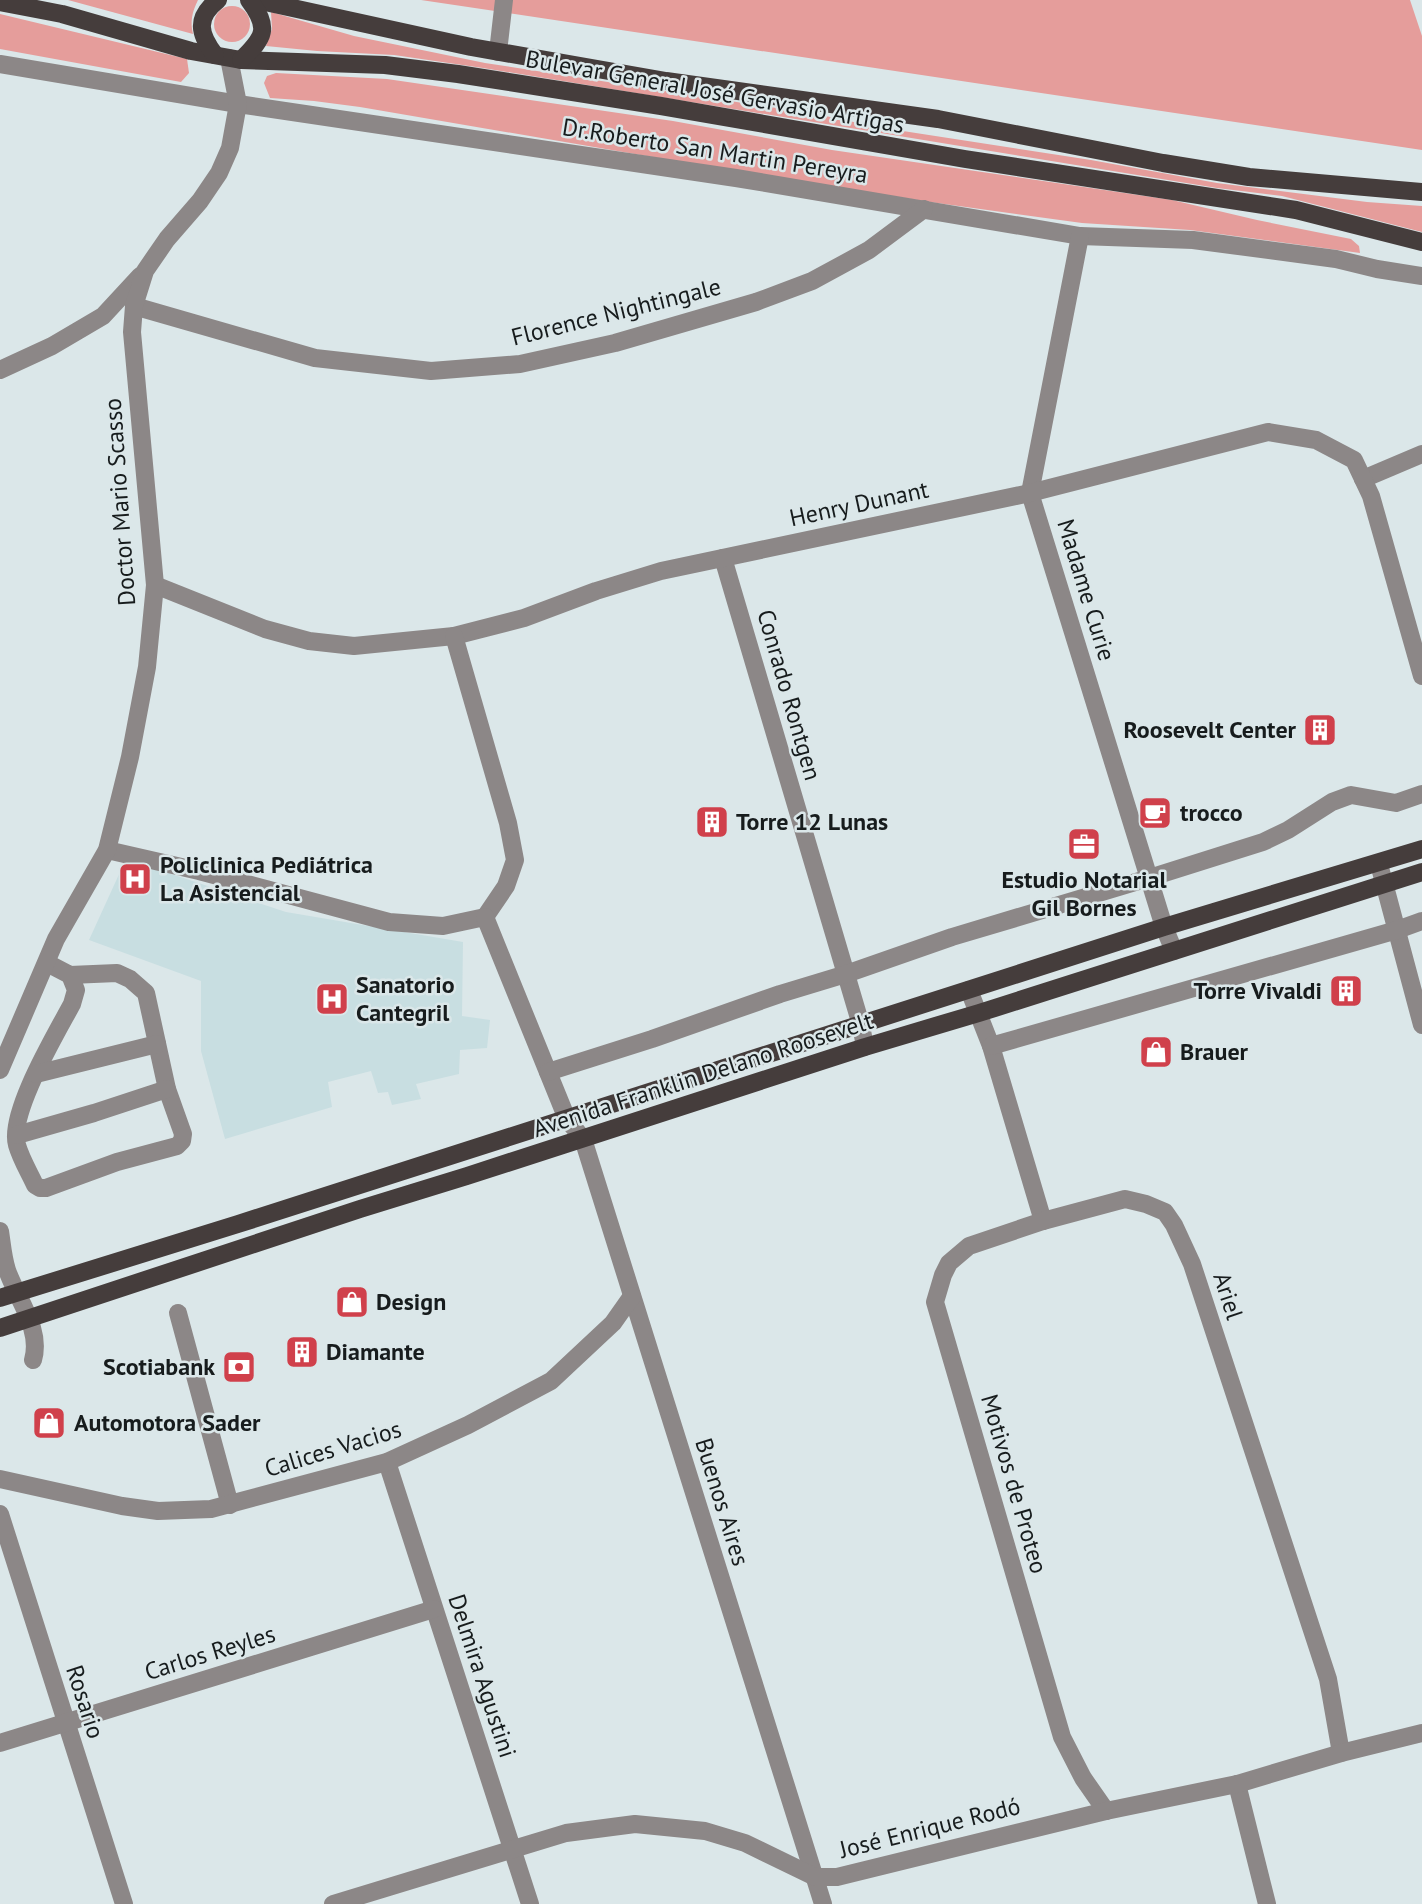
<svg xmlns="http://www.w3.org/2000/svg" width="1422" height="1904" font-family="'PT Sans',sans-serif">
<rect width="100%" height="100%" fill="#dbe7e9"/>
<!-- built -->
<path fill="#c8dee1" d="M126,859L286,912L463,942L462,1016L490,1020L487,1048L460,1050L459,1074L416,1084L421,1099L392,1105L388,1092L378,1093L371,1071L328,1082L332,1107L225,1139L201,1051V981L89,940Z"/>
<!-- green -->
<g fill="#e59d9b">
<path d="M68,0H198C192,12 190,22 193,34Z"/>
<path d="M421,0H1410L1422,36V150Z"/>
<circle cx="232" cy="24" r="18"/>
<path d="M271,12L354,36L485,63L821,115L877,127L1091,160L1217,183L1367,202L1422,206V232L1282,196L1217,188L483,68L394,55L317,51L266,46L272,29Z"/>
<path d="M0,14L187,59L189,73L181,82L0,49Z"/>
<path d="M276,73L387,79L673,121L832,150L1172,200L1257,220L1351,239L1359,246L1360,253L1190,230L1082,223L930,202L740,172L360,107L314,101L270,98L264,83L267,76Z"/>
</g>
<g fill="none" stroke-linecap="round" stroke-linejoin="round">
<!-- minor -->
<g stroke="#8c8787" stroke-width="18">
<path d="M498,52L504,0"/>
<path d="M0,64L238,104L736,178L1080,236L1193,240L1336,259L1377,269L1422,276"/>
<path d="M1080,236L1030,493L1164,927L1174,951"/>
<path d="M134,306L315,358L431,371L520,364L615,343L756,302L812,281L869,250L924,209"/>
<path d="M0,370L52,346L103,316L140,276"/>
<path d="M1363,479L1422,454"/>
<path d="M723,558L861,1025L865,1047"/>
<path d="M155,585L265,629L309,641L354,646L454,636L524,618L596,591L661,571L1030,493L1268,432L1316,440L1354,460L1371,496L1422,676"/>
<path d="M454,636L508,823L515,860L506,886L485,917"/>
<path d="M107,850L199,871L389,922L443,926L485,917"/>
<path d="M1379,864L1422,1025"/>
<path d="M485,917L567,1119L583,1139L823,1904"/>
<path d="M47,963L70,975L117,973L130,979L146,993L167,1089L183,1134L182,1141L177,1146L117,1162L46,1188H40L35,1185C29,1172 21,1159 17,1145C8,1114 56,1034 72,1004L76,990L70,975"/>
<path d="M969,990L991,1046L1043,1221"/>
<path d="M991,1046L1397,930L1422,921"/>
<path d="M0,1070L56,939L107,850L130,757L147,667L155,585L132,332L134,306L145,271L167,239L200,201L219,173L230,148L238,104L229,58"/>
<path d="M548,1072L652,1039L780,994L846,974L952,937L1149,878L1263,842L1288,830L1332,802L1351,795L1396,803L1422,794"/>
<path d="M36,1074L157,1044"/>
<path d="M17,1135L94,1113L167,1089"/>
<path d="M0,1231C2,1244 3,1258 7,1270C17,1299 42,1329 33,1360"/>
<path d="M178,1313L230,1505"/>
<path d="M387,1462L530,1904"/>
<path d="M0,1479L122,1506L158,1511L211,1509L387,1462L468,1425L551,1381L613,1323L632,1296"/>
<path d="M0,1514L124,1904"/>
<path d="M0,1743L434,1609"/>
<path d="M1237,1784L1267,1904"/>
<path d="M1106,1811L1083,1778L1062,1737L935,1302L943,1275L949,1263L969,1246L1043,1221L1125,1199L1146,1204L1165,1212L1174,1225L1192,1264L1328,1679L1341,1753"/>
<path d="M333,1904L566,1833L635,1824L705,1831L745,1843L815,1877H837L1106,1811L1237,1784L1341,1753L1422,1733"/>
</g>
<!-- major -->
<g stroke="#453d3c" stroke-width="18">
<path d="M256,0L471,47L666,81L938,119L1163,163L1249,177L1422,192"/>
<path d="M0,2L62,14L191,51L241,60L385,65L458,74L661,106L965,159L1296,210L1422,242"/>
<path d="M215,55C199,34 195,18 218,0"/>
<path d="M241,60C265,37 270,28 249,0"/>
<path d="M0,1298L238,1224L1164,927L1422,849"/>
<path d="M0,1328L360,1209L467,1176L865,1047L979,1013L1422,872"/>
</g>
</g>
<!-- icons -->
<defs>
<symbol id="building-square" viewBox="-11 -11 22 22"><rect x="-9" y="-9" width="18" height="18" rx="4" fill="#d0404b" stroke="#dbe7e9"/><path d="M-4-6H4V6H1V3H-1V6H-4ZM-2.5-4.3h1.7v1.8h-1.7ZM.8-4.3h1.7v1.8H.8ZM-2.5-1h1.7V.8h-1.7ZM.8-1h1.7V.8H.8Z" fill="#fff"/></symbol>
<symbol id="cafe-square" viewBox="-11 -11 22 22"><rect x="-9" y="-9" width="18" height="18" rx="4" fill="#d0404b" stroke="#dbe7e9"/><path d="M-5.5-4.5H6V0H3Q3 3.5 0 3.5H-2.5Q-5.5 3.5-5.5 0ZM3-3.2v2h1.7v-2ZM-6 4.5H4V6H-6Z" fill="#fff"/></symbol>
<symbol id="office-square" viewBox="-11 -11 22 22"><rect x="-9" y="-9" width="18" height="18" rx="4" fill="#d0404b" stroke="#dbe7e9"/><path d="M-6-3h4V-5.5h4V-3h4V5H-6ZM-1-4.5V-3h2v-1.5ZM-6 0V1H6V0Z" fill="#fff"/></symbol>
<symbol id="hospital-square" viewBox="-11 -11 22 22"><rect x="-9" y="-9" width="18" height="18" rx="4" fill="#d0404b" stroke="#dbe7e9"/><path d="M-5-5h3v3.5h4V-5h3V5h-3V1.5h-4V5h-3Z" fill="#fff"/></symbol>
<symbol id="shop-square" viewBox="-11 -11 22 22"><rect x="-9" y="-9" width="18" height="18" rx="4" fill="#d0404b" stroke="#dbe7e9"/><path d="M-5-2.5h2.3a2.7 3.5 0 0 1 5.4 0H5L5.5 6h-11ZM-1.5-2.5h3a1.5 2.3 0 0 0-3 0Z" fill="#fff"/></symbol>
<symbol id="bank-square" viewBox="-11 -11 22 22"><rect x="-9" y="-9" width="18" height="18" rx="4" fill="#d0404b" stroke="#dbe7e9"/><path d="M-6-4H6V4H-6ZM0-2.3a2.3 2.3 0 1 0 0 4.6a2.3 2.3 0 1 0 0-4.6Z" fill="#fff"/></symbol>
</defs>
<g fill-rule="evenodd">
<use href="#building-square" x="1301" y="711" width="38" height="38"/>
<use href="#cafe-square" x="1136" y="794" width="38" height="38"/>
<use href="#building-square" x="693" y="803" width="38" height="38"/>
<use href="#office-square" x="1065" y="825" width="38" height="38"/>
<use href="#hospital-square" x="116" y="860" width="38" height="38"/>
<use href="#building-square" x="1327" y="972" width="38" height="38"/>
<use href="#hospital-square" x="313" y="980" width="38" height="38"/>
<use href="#shop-square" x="1137" y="1033" width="38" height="38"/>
<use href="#shop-square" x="333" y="1283" width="38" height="38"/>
<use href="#building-square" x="283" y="1333" width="38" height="38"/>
<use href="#bank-square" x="220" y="1348" width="38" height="38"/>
<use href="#shop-square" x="30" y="1404" width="38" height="38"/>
</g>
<g text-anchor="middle" stroke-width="5" stroke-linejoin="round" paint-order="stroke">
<!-- street labels -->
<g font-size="24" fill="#171c1d" stroke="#dbe7e9">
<text transform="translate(715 92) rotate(10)" y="8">Bulevar General José Gervasio Artigas</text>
<text transform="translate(715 151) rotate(9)" y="8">Dr.Roberto San Martin Pereyra</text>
<text transform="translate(616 312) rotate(-14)" y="8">Florence Nightingale</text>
<text transform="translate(120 502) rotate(-94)" y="8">Doctor Mario Scasso</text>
<text transform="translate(859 504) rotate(-12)" y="8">Henry Dunant</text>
<text transform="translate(1086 590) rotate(73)" y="8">Madame Curie</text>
<text transform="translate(789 695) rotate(74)" y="8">Conrado Rontgen</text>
<text transform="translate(703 1075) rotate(-18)" y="8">Avenida Franklin Delano Roosevelt</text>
<text transform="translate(1228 1296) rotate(72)" y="8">Ariel</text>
<text transform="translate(333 1449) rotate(-17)" y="8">Calices Vacios</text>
<text transform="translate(1014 1484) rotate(74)" y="8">Motivos de Proteo</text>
<text transform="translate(722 1502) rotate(73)" y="8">Buenos Aires</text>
<text transform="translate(210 1653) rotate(-17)" y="8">Carlos Reyles</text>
<text transform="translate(482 1676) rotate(72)" y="8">Delmira Agustini</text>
<text transform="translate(85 1702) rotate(72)" y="8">Rosario</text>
<text transform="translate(930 1828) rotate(-14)" y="8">José Enrique Rodó</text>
</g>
<!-- poi labels -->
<g font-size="24" font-weight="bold" fill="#171c1d" stroke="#dbe7e9" text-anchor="start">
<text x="1296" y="738" text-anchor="end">Roosevelt Center</text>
<text x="1180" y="821">trocco</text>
<text x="736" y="830">Torre 12 Lunas</text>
<text x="160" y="873">Policlinica Pediátrica<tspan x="160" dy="28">La Asistencial</tspan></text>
<text x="1084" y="888" text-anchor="middle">Estudio Notarial<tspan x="1084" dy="28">Gil Bornes</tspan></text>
<text x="356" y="993">Sanatorio<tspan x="356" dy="28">Cantegril</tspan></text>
<text x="1322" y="999" text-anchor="end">Torre Vivaldi</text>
<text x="1180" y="1060">Brauer</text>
<text x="376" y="1310">Design</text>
<text x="326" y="1360">Diamante</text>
<text x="215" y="1375" text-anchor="end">Scotiabank</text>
<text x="74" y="1431">Automotora Sader</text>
</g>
</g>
</svg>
